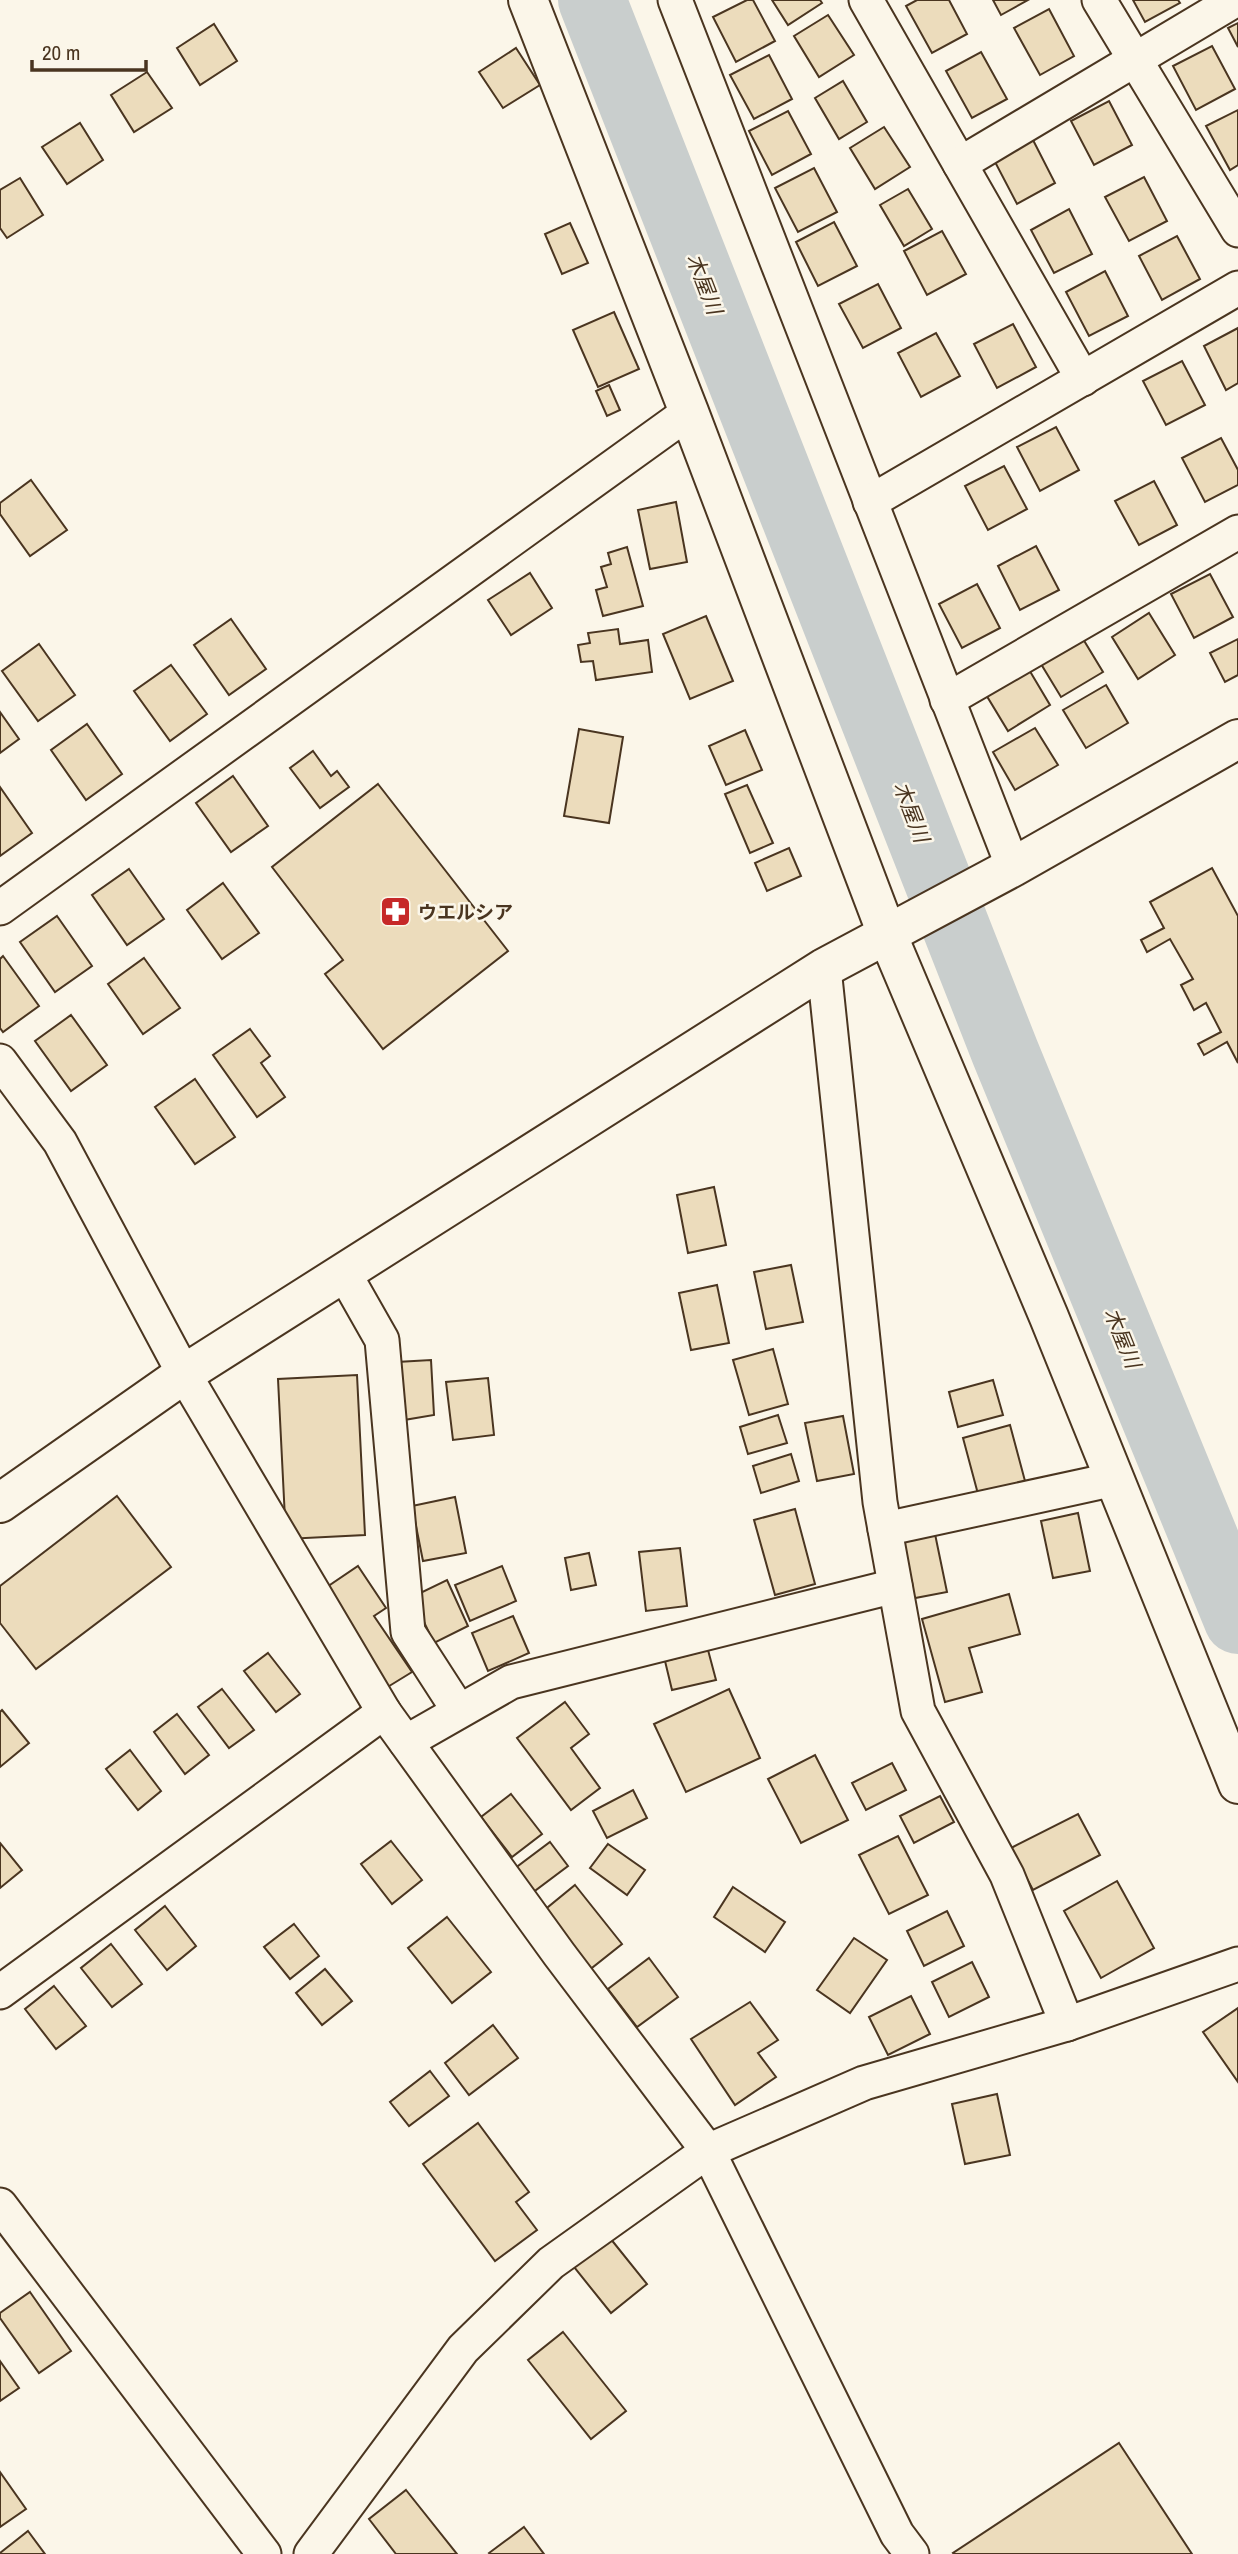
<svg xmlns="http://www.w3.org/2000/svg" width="1238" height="2554" font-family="'Archivo Narrow','Noto Sans JP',sans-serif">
<rect width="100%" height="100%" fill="#fbf6e9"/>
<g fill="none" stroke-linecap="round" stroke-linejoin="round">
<!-- river -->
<path stroke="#c9cecd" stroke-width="68" d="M592,0L1005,1052L1238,1620"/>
</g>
<!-- building -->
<g fill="#ecdcbc" stroke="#4a3520" stroke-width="2">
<path d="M747,0H753L775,41L736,62L713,17Z"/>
<path d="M772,0H820L822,3L788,25Z"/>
<path d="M917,0H949L967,34L932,53L906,6Z"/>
<path d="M993,0H1028L1001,15Z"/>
<path d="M1133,0H1178L1180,3L1145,22Z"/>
<path d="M1049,9L1074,56L1040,75L1014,28Z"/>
<path d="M828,15L854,55L819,77L794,36Z"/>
<path d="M1238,23V47L1228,28Z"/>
<path d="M214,24L237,61L200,85L177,48Z"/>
<path d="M1212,46L1235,89L1196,110L1173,66Z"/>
<path d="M516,48L540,85L503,108L479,72Z"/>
<path d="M981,52L1007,99L972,118L946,71Z"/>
<path d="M769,55L792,99L754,119L730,75Z"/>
<path d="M147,72L172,108L134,132L111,95Z"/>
<path d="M843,81L867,122L839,139L815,98Z"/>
<path d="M1109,101L1132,145L1094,165L1071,121Z"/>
<path d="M1238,110V165L1230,170L1206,126Z"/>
<path d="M788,111L811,154L772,175L749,131Z"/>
<path d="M80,123L103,160L67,184L42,147Z"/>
<path d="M884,127L910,167L875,189L850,148Z"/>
<path d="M1033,140L1055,183L1017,204L994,160Z"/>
<path d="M814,168L837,212L798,232L775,188Z"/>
<path d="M1144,177L1167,221L1129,241L1105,197Z"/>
<path d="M20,178L43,215L7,238L0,228V190Z"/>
<path d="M908,189L932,229L904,246L880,205Z"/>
<path d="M1069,209L1092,254L1054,273L1031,230Z"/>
<path d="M834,222L857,266L818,286L796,242Z"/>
<path d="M570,223L588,263L562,274L545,234Z"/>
<path d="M942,231L966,274L927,295L904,251Z"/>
<path d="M1177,236L1200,279L1162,300L1139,256Z"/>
<path d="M1105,271L1128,316L1089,336L1066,292Z"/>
<path d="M878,284L901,328L863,348L839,304Z"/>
<path d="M614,312L639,369L598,387L573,330Z"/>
<path d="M1013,324L1036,367L997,388L974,344Z"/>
<path d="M1238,328V383L1226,390L1204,346Z"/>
<path d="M936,333L960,376L921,397L898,353Z"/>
<path d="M1182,361L1205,405L1166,425L1143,381Z"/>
<path d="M609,385L620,410L607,416L596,391Z"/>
<path d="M1056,427L1079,470L1040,491L1017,447Z"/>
<path d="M1221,438L1238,470V485L1205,502L1182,458Z"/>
<path d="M1004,466L1027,509L988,530L965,486Z"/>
<path d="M31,480L67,530L30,556L0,514V503Z"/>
<path d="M1154,481L1177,525L1139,545L1115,501Z"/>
<path d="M676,502L687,562L650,569L638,510Z"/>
<path d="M1036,546L1059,590L1020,610L998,566Z"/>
<path d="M627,547L643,606L603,616L596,590L607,587L601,567L611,564L608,553Z"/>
<path d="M530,573L552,608L511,635L488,600Z"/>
<path d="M1210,574L1233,617L1194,638L1171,594Z"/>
<path d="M977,584L1000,628L962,648L939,604Z"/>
<path d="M1149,613L1175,655L1138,679L1112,637Z"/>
<path d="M706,616L733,681L690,699L663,634Z"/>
<path d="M231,619L266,669L229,695L194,645Z"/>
<path d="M618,629L620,644L648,640L652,672L596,680L593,661L581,662L578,645L590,643L588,633Z"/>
<path d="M1080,634L1103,672L1061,697L1038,659Z"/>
<path d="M1238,639V675L1225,682L1210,653Z"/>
<path d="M39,644L75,695L38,721L2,671Z"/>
<path d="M171,665L207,714L170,741L134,691Z"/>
<path d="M1028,668L1050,705L1008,731L985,693Z"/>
<path d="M1106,685L1128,723L1086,748L1063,710Z"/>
<path d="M0,712L19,739L0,753Z"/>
<path d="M87,724L122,774L86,800L51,750Z"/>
<path d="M1035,728L1058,765L1015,790L993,752Z"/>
<path d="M579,729L623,737L609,823L564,816Z"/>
<path d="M745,730L762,770L726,785L709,746Z"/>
<path d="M313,751L331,776L337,771L349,787L320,808L290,768Z"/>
<path d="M233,776L268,826L231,852L196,803Z"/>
<path d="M378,784L508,951L383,1049L325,974L343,960L272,867Z"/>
<path d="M747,785L773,843L750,853L725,794Z"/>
<path d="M0,787L32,833L0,856Z"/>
<path d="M789,848L801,876L767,891L755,863Z"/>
<path d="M1212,868L1238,916V1063L1227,1042L1204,1055L1198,1044L1221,1032L1206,1003L1194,1010L1181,985L1193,979L1170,939L1147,952L1141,940L1164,928L1150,902Z"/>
<path d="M129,869L164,919L127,945L92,895Z"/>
<path d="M223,883L259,933L222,959L187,910Z"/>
<path d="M57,916L92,966L55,992L20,942Z"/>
<path d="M3,956L39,1006L3,1032L0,1028V959Z"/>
<path d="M144,958L180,1008L143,1034L108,984Z"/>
<path d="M71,1015L107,1065L71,1091L35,1041Z"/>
<path d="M250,1029L270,1056L261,1063L285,1097L257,1117L213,1055Z"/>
<path d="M195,1079L235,1137L195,1164L155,1107Z"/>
<path d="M714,1187L726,1245L688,1253L677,1195Z"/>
<path d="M791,1265L803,1322L766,1329L754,1272Z"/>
<path d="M717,1285L729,1343L691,1350L679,1293Z"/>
<path d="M773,1349L788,1404L749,1415L733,1360Z"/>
<path d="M431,1360L434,1415L404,1420L397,1362Z"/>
<path d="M357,1375L365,1535L286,1539L278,1379Z"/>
<path d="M488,1378L494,1435L453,1440L446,1382Z"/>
<path d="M993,1380L1003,1415L958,1427L949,1392Z"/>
<path d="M778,1415L787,1443L748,1454L740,1427Z"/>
<path d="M843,1416L854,1474L817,1481L805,1423Z"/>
<path d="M1010,1425L1025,1481L978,1494L963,1438Z"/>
<path d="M791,1454L799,1481L761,1493L753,1466Z"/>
<path d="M117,1496L171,1567L36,1669L0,1623V1586Z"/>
<path d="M455,1497L466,1553L423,1561L412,1506Z"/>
<path d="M795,1509L815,1584L775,1595L754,1520Z"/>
<path d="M1078,1513L1090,1571L1053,1578L1041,1521Z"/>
<path d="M935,1534L947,1592L910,1599L898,1541Z"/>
<path d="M680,1548L687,1606L646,1611L639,1552Z"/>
<path d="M589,1553L596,1585L571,1590L565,1558Z"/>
<path d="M358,1566L386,1608L374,1616L412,1672L386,1688L321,1591Z"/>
<path d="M502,1566L516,1601L470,1621L455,1585Z"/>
<path d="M447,1580L468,1626L434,1643L412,1597Z"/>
<path d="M1009,1594L1020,1634L969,1648L982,1692L945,1702L922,1619Z"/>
<path d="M513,1616L529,1653L488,1671L472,1633Z"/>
<path d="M708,1650L716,1680L672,1690L665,1661Z"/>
<path d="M268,1653L300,1694L276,1712L244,1671Z"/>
<path d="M222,1689L254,1730L229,1748L198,1707Z"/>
<path d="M729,1689L760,1758L686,1792L654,1724Z"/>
<path d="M565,1702L589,1734L571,1748L600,1788L571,1810L517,1738Z"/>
<path d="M2,1710L29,1743L0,1767V1712Z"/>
<path d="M177,1714L209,1755L185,1774L154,1732Z"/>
<path d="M130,1750L161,1791L138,1810L106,1769Z"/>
<path d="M815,1755L848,1820L801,1843L768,1779Z"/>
<path d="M892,1763L906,1790L866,1810L852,1783Z"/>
<path d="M633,1790L647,1818L607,1838L593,1811Z"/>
<path d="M511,1794L542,1834L512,1857L481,1817Z"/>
<path d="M940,1796L954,1822L914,1843L900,1816Z"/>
<path d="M1078,1814L1100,1855L1033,1890L1011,1848Z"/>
<path d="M898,1836L928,1895L889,1914L859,1855Z"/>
<path d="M391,1841L422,1880L392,1904L361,1864Z"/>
<path d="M550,1842L568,1866L532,1893L514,1869Z"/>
<path d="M0,1843L22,1870L0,1888Z"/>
<path d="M608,1844L645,1870L627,1895L590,1868Z"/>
<path d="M1117,1881L1154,1948L1101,1978L1064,1911Z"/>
<path d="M575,1885L622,1944L588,1971L542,1912Z"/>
<path d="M733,1887L785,1922L765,1952L714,1917Z"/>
<path d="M165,1906L196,1946L167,1970L135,1930Z"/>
<path d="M947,1911L964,1946L924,1966L907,1931Z"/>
<path d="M447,1917L491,1972L452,2003L408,1948Z"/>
<path d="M294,1924L319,1956L290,1979L264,1947Z"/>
<path d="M854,1938L887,1960L850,2013L817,1990Z"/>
<path d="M111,1944L142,1984L112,2007L81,1968Z"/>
<path d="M649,1958L678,1997L637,2027L608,1989Z"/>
<path d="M972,1962L989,1997L949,2017L932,1982Z"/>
<path d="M325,1969L352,2001L322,2025L296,1993Z"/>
<path d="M54,1986L86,2026L56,2049L25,2009Z"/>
<path d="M911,1996L930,2034L888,2055L869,2017Z"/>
<path d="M750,2002L778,2040L758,2053L776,2077L735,2105L691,2039Z"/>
<path d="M1238,2008V2082L1203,2032Z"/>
<path d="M493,2025L518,2058L469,2095L445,2063Z"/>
<path d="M430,2071L449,2096L409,2126L390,2102Z"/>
<path d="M997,2094L1010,2155L965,2164L952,2104Z"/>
<path d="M478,2123L529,2192L516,2202L537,2230L495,2261L423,2164Z"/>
<path d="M610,2238L647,2284L611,2313L574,2267Z"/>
<path d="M30,2292L71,2351L39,2373L0,2318V2313Z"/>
<path d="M563,2332L626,2411L591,2439L528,2360Z"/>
<path d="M0,2361L19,2388L0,2401Z"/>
<path d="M1119,2443L1192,2554H954L953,2553Z"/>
<path d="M0,2472L26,2509L0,2527Z"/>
<path d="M406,2490L457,2554H396L369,2519Z"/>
<path d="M524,2527L544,2554H490L489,2553Z"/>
<path d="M28,2531L45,2554H0V2553Z"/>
</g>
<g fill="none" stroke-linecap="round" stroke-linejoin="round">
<defs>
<g id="minor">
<path d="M675,0L1013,867"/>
<path d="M866,0L1083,379"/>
<path d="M1099,0L1238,230"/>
<path d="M960,164L1235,0"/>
<path d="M870,502L1238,288"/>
<path d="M947,700L1238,532"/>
<path d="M0,908L689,412"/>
<path d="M824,968L880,1502L918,1711L1007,1875L1067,2024"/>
<path d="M0,1061L60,1142L184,1374L384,1712L559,1954L708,2151L897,2534L912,2554"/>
<path d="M344,1273L382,1340L408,1632L459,1711"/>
<path d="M885,1529L1115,1479"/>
<path d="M406,1742L511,1682L895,1586"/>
<path d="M0,1992L384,1712"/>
<path d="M0,2205L264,2554"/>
<path d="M311,2554L463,2349L551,2263L708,2151L864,2083L1067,2024L1238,1964"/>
</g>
<g id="tertiary">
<path d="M528,0L689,412L887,934L1049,1317L1238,1784"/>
<path d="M0,1503L184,1374L824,968L1013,867L1238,739"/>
</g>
</defs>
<!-- minor casing -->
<use href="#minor" stroke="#4a3520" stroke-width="37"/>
<!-- tertiary casing -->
<use href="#tertiary" stroke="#4a3520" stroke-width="42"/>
<!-- minor -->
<use href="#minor" stroke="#fbf6e9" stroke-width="33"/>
<!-- tertiary -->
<use href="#tertiary" stroke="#fbf6e9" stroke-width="38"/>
</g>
<!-- icons -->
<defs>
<symbol id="pharmacy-square" viewBox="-11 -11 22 22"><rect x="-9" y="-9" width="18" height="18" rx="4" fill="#c62828" stroke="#fbf6e9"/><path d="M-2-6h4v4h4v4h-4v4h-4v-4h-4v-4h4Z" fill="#fff"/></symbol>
</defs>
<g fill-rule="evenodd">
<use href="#pharmacy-square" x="378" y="894" width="35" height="35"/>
</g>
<g text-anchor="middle" stroke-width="5" stroke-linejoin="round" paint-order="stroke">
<!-- poi labels -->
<g font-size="19" font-weight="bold" fill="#4a3520" stroke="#fbf6e9" text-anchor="start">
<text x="418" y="919">ウエルシア</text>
</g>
<!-- water labels -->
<g font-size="21" font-style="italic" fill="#4a3520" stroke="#fbf6e9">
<text transform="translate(704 284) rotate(69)" y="7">木屋川</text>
<text transform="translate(911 812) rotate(69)" y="7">木屋川</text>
<text transform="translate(1122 1338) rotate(68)" y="7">木屋川</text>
</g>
</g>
<!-- scale -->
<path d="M32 60v10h114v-10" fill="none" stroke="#4a3520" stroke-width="3.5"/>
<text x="42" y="60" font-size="21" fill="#4a3520" stroke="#fbf6e9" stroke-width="5" paint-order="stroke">20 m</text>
</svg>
